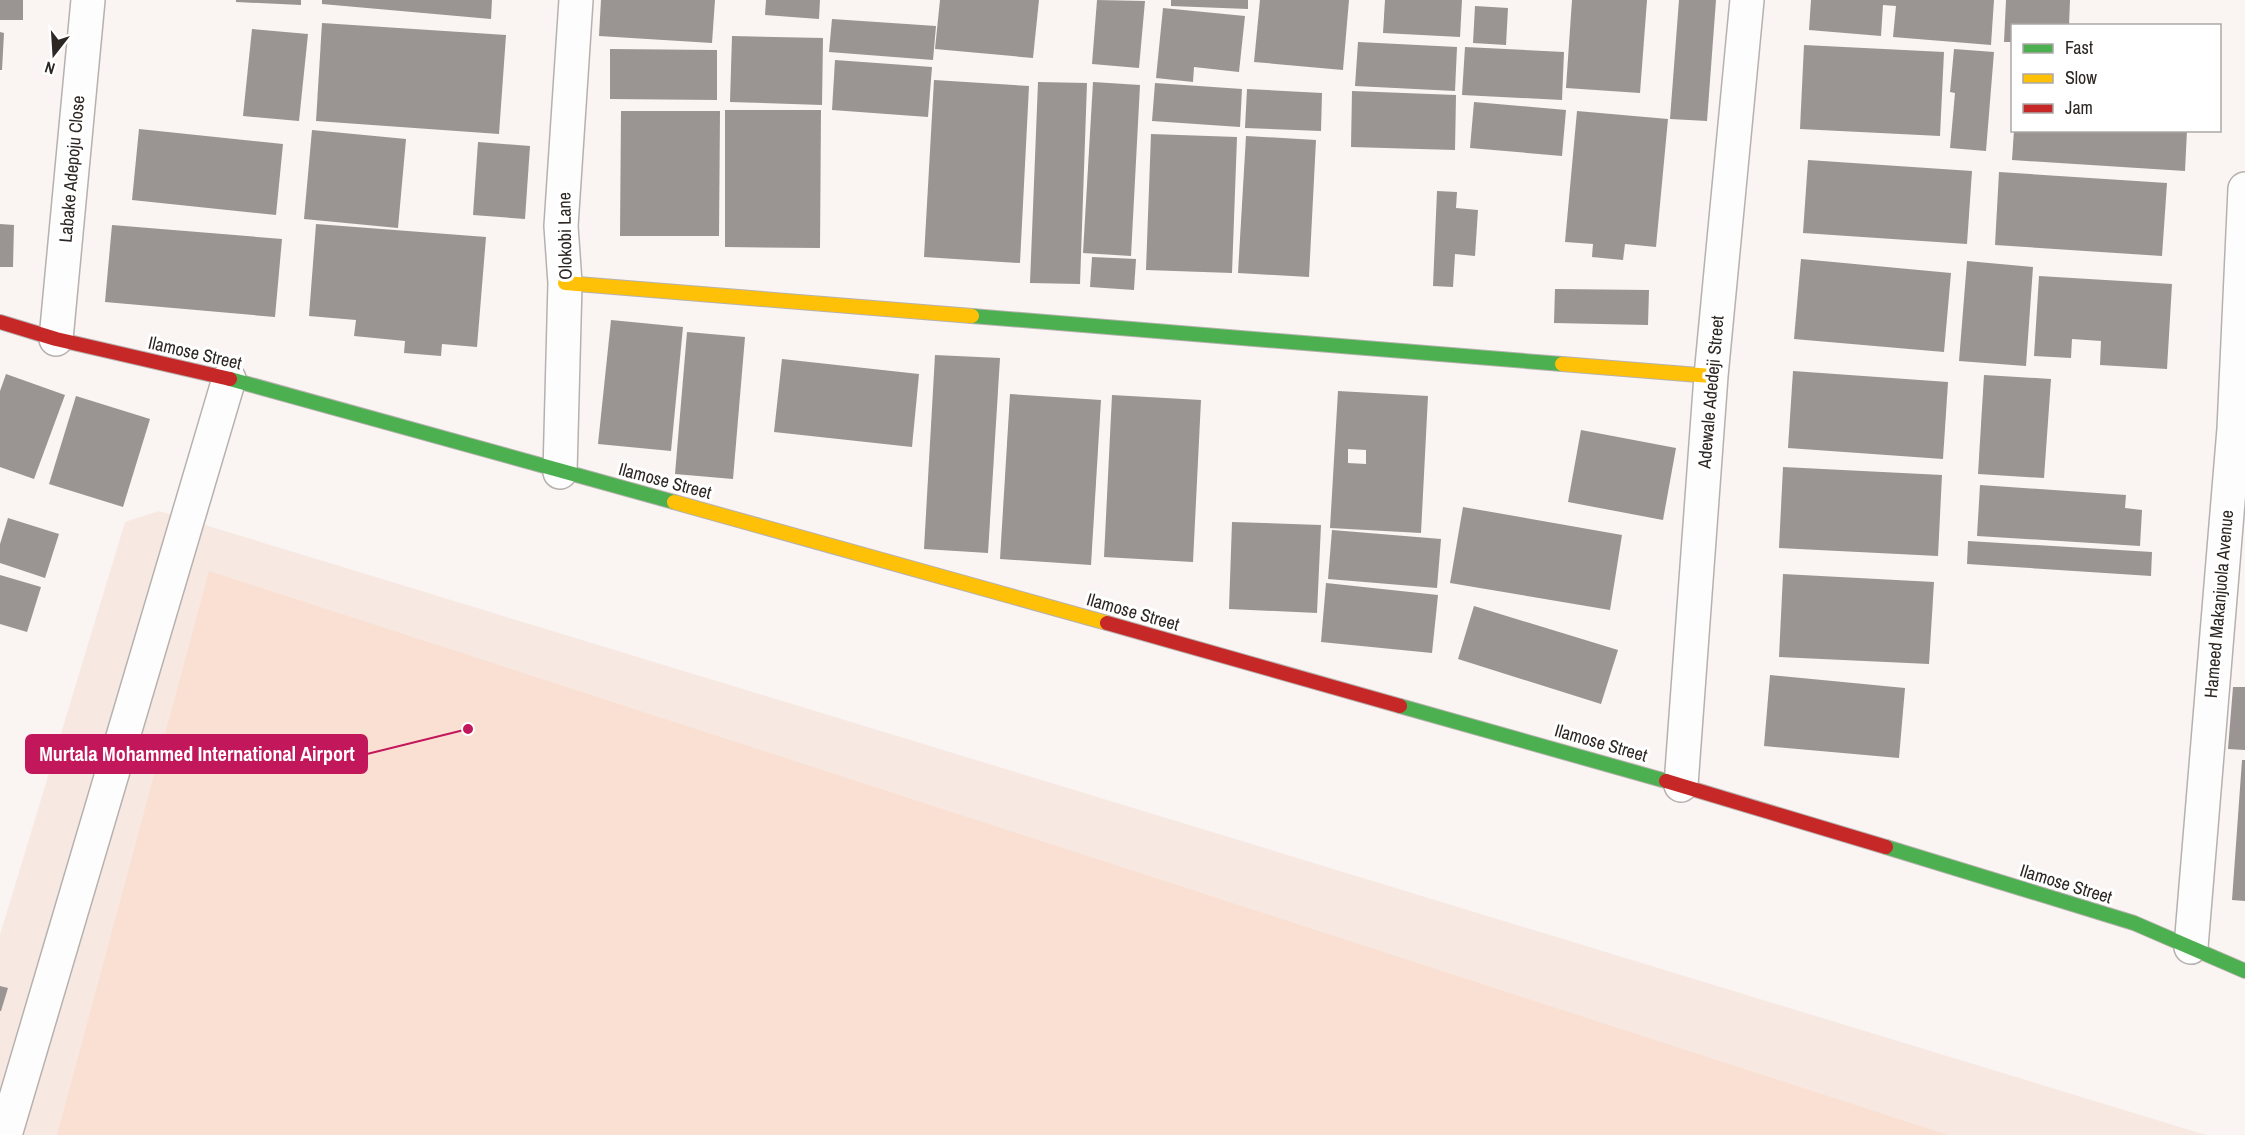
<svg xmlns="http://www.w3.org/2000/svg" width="2245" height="1135" font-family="'Archivo Narrow',sans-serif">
<rect width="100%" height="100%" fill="#faf4f2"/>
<!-- built -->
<path fill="#f7e9e2" d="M159,511L2206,1135H0V935L125,522Z"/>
<!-- green -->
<path fill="#fae0d3" d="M209,571L1948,1135H57Z"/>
<!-- building -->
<g fill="#9a9592" fill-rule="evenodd">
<rect x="0" y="0" width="23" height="20"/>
<path d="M236,0H301V5L236,2Z"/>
<path d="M322,0H492L491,19L322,4Z"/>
<path d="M601,0H715L712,43L599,36Z"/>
<path d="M766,0H820L819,19L765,15Z"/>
<path d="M940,0H1039L1033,58L935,49Z"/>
<path d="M1097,0L1145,1L1139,68L1092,64Z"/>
<path d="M1171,0H1248V9L1171,6Z"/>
<path d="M1260,0H1349L1343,70L1254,62Z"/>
<path d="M1385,0H1462L1460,37L1383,33Z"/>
<path d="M1572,0H1647L1640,93L1566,88Z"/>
<path d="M1679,0H1716L1707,121L1670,119Z"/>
<path d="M1811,0H1994L1991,45L1893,37L1896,6L1883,5L1881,36L1809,30Z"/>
<path d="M2006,0H2070L2069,26H2012V42H2004Z"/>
<path d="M1475,6L1508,8L1506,45L1473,43Z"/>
<path d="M1163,8L1245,16L1239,72L1194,67L1193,82L1156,78Z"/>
<path d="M832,19L936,26L933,60L829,52Z"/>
<path d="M322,23L506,35L499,134L316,121Z"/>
<path d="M252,29L308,34L299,121L243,116Z"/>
<path d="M0,32L4,33L2,70H0Z"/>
<path d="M732,36L823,38L822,105L730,102Z"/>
<path d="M1358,42L1457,47L1455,91L1355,86Z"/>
<path d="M1804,45L1944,52L1940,136L1800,129Z"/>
<path d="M1465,47L1564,52L1562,100L1462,95Z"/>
<path d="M610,49L717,50V100L610,99Z"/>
<path d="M1954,49L1994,52L1986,151L1950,148L1955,93L1950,92Z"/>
<path d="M835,60L932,67L928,117L832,110Z"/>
<path d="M934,80L1029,86L1020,263L924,257Z"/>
<path d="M1038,82L1087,83L1080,284L1030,283Z"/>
<path d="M1093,82L1140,85L1131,256L1083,253Z"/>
<path d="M1155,83L1242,89L1240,127L1152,121Z"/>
<path d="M1247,89L1322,93L1321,131L1245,128Z"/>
<path d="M1352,91L1456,95L1455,150L1351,147Z"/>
<path d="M1474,102L1566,110L1562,156L1470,148Z"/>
<path d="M725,110H821L820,248L725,247Z"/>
<path d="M621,111H720L719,236H620Z"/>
<path d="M1577,111L1668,119L1656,247L1625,244L1623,260L1592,257L1593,244L1565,242Z"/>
<path d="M139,129L283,144L276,215L132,200Z"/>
<path d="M312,130L406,139L398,228L304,219Z"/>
<path d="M2014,130H2187L2185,171L2012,160Z"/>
<path d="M1151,134L1237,137L1232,273L1146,270Z"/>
<path d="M1246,136L1316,140L1309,277L1238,273Z"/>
<path d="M478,142L530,146L525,219L473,215Z"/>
<path d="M1808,160L1972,171L1967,244L1803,233Z"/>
<path d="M1999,172L2167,183L2162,256L1995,245Z"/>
<path d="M1437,191L1457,192L1456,208L1478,210L1475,256L1455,254L1453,287L1433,286Z"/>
<path d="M0,224L14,225L13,267H0Z"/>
<path d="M316,224L486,237L477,347L442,344L441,356L404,353L405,341L354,336L356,320L309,316Z"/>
<path d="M112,225L282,239L275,317L105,302Z"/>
<path d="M1092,257L1136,259L1134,290L1090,287Z"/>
<path d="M1801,259L1951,273L1944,352L1794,339Z"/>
<path d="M1967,261L2033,267L2026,366L1959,361Z"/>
<path d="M2039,276L2172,284L2167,369L2100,365L2101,341L2072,339L2071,358L2034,356Z"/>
<path d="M1555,289L1649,290L1648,325L1554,323Z"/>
<path d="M611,320L683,327L671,451L598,444Z"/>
<path d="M687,332L745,337L733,479L675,474Z"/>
<path d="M935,355L1000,358L988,553L924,549Z"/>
<path d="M782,359L919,374L912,447L774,432Z"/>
<path d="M1793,371L1948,382L1943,459L1788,448Z"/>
<path d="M6,374L65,395L34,479L0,467V391Z"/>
<path d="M1984,375L2051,379L2044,478L1978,474Z"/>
<path d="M1338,391L1428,396L1421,533L1330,528ZM1348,449L1366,450V464L1348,463Z"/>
<path d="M1010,394L1101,400L1091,565L1000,559Z"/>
<path d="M1112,395L1201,400L1193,562L1104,557Z"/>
<path d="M76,396L150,419L123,507L49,484Z"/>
<path d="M1581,430L1676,448L1663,520L1568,502Z"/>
<path d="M1783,467L1942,475L1938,556L1779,548Z"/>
<path d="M1980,485L2126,495L2125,508L2142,510L2140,546L1977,536Z"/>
<path d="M1463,507L1622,535L1610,610L1450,583Z"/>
<path d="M8,518L59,534L45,578L0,563V544Z"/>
<path d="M1232,522L1321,525L1317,613L1229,609Z"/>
<path d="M1332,530L1441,539L1437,588L1328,579Z"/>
<path d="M1968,541L2152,552L2151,576L1967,564Z"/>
<path d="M1783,574L1934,582L1929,664L1779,657Z"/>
<path d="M0,575L41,587L27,632L0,624Z"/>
<path d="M1326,583L1438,595L1432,653L1321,642Z"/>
<path d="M1474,606L1618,650L1601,704L1458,659Z"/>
<path d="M1770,675L1905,688L1899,758L1764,746Z"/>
<path d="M2233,687H2245V750L2228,749Z"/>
<path d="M2242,760H2245V901L2232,900Z"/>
<path d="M0,986L8,988L1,1011H0Z"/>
</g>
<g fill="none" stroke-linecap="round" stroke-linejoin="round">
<defs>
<g id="street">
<path d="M56,339L88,0"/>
<path d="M560,472L565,283L561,226L576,0"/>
<path d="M1681,785L1711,376L1747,0"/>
<path d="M2191,947L2234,429L2245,189"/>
<path d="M5,1135L229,379"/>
</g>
<g id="fast">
<path d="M972,316L1562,364"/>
<path d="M230,379L674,502"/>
<path d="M1400,706L1666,781"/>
<path d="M1886,847L2134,923L2245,971"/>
</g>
<g id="slow">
<path d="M565,283L972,316"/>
<path d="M1562,364L1711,376"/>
<path d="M674,502L1107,623"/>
</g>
<g id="jam">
<path d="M0,322L56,339L230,379"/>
<path d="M1107,623L1400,706"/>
<path d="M1666,781L1886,847"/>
</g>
</defs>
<!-- street casing -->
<use href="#street" stroke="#b6b1ae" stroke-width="36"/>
<!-- fast casing -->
<use href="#fast" stroke="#b6b1ae" stroke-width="16"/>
<!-- slow casing -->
<use href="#slow" stroke="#b6b1ae" stroke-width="16"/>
<!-- jam casing -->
<use href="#jam" stroke="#b6b1ae" stroke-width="16"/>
<!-- street -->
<use href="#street" stroke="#fefdfd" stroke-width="33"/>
<!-- fast -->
<use href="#fast" stroke="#4caf50" stroke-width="14"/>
<!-- slow -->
<use href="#slow" stroke="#ffc107" stroke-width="14"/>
<!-- jam -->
<use href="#jam" stroke="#c62828" stroke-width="14"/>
</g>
<g text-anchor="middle" stroke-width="6" stroke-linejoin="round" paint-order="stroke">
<!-- street labels -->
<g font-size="18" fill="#2d2723" stroke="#fff">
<text transform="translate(72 169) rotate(-85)" y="6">Labake Adepoju Close</text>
<text transform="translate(565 236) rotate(-91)" y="6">Olokobi Lane</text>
<text transform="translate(195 353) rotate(13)" y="6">Ilamose Street</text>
<text transform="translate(1711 392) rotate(-85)" y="6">Adewale Adedeji Street</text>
<text transform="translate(665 481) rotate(15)" y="6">Ilamose Street</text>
<text transform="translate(2219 604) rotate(-85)" y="6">Hameed Makanjuola Avenue</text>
<text transform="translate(1133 612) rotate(16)" y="6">Ilamose Street</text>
<text transform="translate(1601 743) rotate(16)" y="6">Ilamose Street</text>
<text transform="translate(2066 884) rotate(17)" y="6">Ilamose Street</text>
</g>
</g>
<!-- callouts -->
<path fill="none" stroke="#c2185b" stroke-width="2" d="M468 729L367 754"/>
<circle fill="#c2185b" stroke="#fff" stroke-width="2" cx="468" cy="729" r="6"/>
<rect fill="#c2185b" stroke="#c2185b" stroke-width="2" x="26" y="735" width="341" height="38" rx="6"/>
<g font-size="20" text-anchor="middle" font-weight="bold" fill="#fff">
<text x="197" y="761">Murtala Mohammed International Airport</text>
</g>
<!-- legend -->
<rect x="2011" y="24" width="210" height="108" fill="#ffffff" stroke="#aba9a7" stroke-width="1.5"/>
<rect x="2023" y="44" width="30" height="9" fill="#4caf50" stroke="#aba9a7" stroke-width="1.5"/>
<text x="2065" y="54" font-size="18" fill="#2d2723">Fast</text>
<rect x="2023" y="74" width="30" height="9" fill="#ffc107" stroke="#aba9a7" stroke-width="1.5"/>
<text x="2065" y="84" font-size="18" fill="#2d2723">Slow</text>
<rect x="2023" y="104" width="30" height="9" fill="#c62828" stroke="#aba9a7" stroke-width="1.5"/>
<text x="2065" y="114" font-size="18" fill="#2d2723">Jam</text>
<!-- north arrow -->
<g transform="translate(54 54) rotate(197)" stroke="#ffffff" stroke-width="4.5" paint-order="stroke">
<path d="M0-4.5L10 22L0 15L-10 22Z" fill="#2d2723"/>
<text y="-9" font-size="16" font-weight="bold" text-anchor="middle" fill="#2d2723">N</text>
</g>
</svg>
